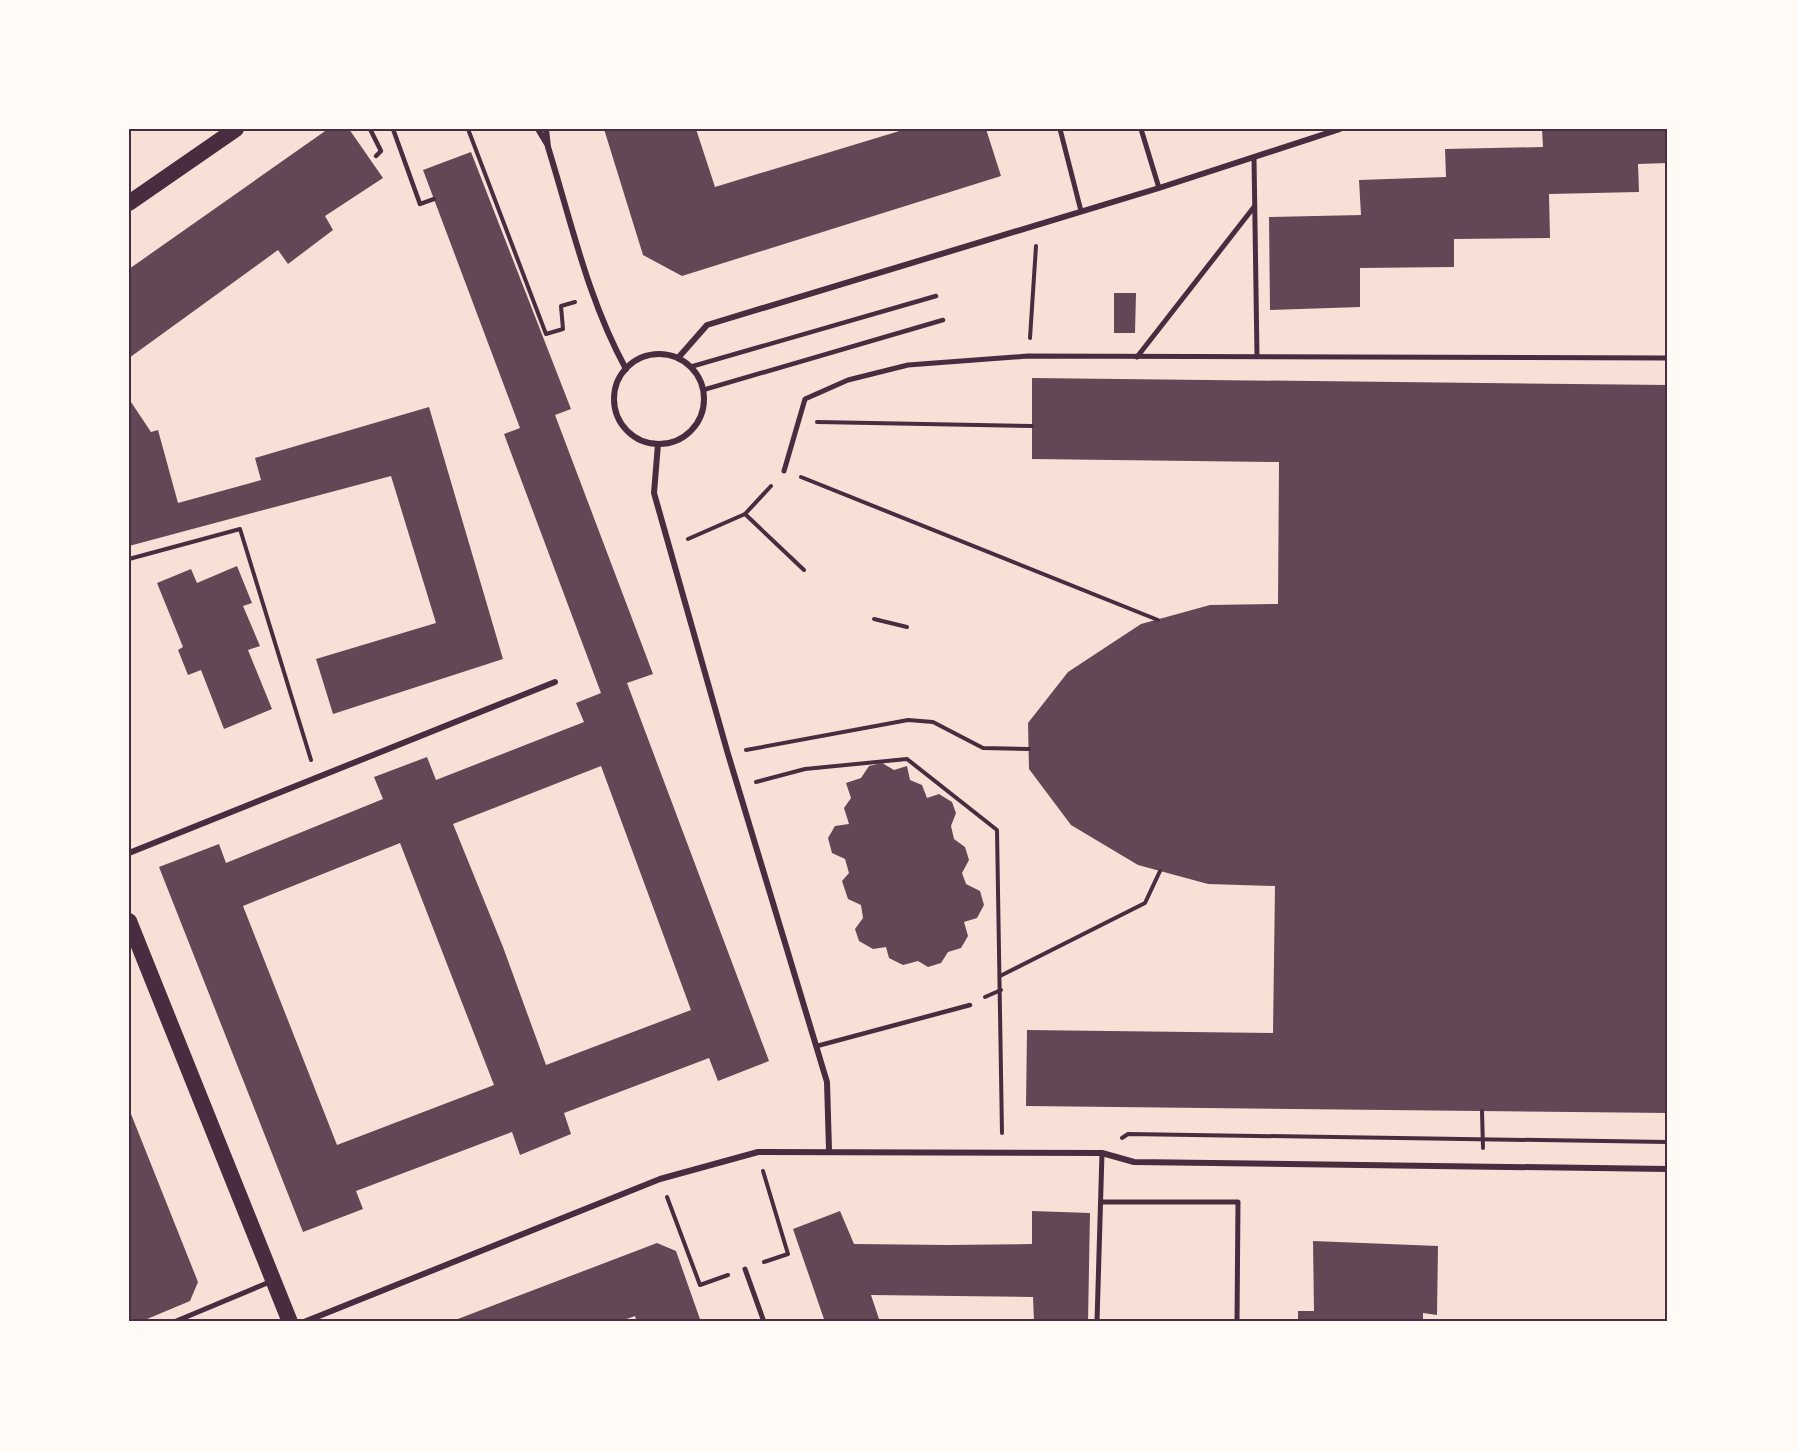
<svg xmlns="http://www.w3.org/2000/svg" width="1797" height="1451" font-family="'IBM Plex Serif',serif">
<rect width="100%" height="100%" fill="#f7e1d7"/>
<!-- building -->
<g fill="#644757" fill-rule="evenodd">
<path d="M328,129H349L383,178L325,216L333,230L288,264L278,250L129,358V269Z"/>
<path d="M604,129H696L715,187L906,129H986L1001,176L682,276L643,255Z"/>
<path d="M1542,129H1668V163L1638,164L1639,192L1549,194L1550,238L1454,239V267L1360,268V307L1270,310L1269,217L1361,215L1359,180L1446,177L1445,149L1543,147Z"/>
<path d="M471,152L571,409L555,415L653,674L627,683L769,1061L718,1081L709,1058L564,1113L571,1134L520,1155L512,1132L356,1191L363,1209L303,1232L159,867L219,844L226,863L383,799L374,777L427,757L436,780L584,722L576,703L601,693L504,434L520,428L423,170ZM601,766L691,1010L546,1065L503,947L453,824ZM400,843L494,1085L337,1145L243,906Z"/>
<path d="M1114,293H1136L1135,333H1114Z"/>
<path d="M1032,378L1668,385V1113L1026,1106L1027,1030L1273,1033L1275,886L1208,884L1138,865L1071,825L1029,769L1028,723L1068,672L1141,624L1210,605L1278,604L1279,462L1032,459Z"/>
<path d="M129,399L151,432L158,430L178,503L261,480L255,458L429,407L503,659L333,714L316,659L436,623L391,476L129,546Z"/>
<path d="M237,566L252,603L243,606L260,646L248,650L272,709L224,729L201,670L188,675L178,650L183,647L157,583L191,569L197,583Z"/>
<path d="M882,763L894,770L907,766L910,780L922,785L927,798L939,794L952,802L956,813L951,826L954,839L965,847L969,860L962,873L966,884L980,891L984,905L977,918L964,922L968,936L961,948L948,952L941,963L928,967L918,961L903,965L889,958L886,947L873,949L859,941L855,929L863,918L861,905L848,899L842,881L849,873L845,859L832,853L828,838L835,826L849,824L844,808L851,798L846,783L861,778L869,766Z"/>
<path d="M129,1109L198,1282L190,1301L140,1322H129Z"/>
<path d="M840,1211L854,1244L948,1245L1032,1244V1211L1090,1213L1088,1322H1034L1033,1297L871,1295L880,1322H825L793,1229Z"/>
<path d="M1313,1241L1438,1246L1437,1315L1423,1313V1322H1298V1311H1314Z"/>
<path d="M657,1243L676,1251L701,1322H637L635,1316L618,1322H450Z"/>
</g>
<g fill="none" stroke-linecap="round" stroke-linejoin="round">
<!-- path -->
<g stroke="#4a2c40" stroke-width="4">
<path d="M468,129L546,334L563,329L561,306L575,302"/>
<path d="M1030,338L1036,246"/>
<path d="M817,422L1032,426"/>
<path d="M801,477L1158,620"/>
<path d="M745,514L771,486"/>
<path d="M688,539L745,514L804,570"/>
<path d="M129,559L240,529L311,760"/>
<path d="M874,619L907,627"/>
<path d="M746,750L908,720L933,722L983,748L1029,749"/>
<path d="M756,782L805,769L907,759L997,830L1002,1133"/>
<path d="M1000,976L1145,903L1160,871"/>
<path d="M985,997L1001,990"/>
<path d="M1482,1111L1483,1148"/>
<path d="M1122,1138L1128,1134L1668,1142"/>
<path d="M763,1171L788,1254L764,1262"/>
<path d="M667,1197L700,1285L728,1275"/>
</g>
<!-- service -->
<g stroke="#4a2c40" stroke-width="4.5">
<path d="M370,129L381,151L376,156"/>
<path d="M393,129L420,204L434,199"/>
<path d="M690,367L936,296"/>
<path d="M703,390L943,320"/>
<path d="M817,1046L970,1005"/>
</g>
<!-- pedestrian -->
<g stroke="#4a2c40" stroke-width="5">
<path d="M1060,129L1081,211"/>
<path d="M1141,129L1159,188"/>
<path d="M1254,158L1257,356"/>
<path d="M1137,357L1254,207"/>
<path d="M784,471L805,399L848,380L908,365L1028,356L1668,358"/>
<path d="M1102,1202H1238L1237,1322"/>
<path d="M745,1269L764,1322"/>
<path d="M174,1322L272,1281"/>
<path d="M1097,1322L1102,1153"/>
</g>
<!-- minor -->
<g stroke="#4a2c40" stroke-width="6">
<path d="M538,129L547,144"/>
<path d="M546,129L548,147C571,221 588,300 626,369"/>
<circle cx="659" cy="399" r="45"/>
<path d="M678,358L707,325L1159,188L1340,129"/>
<path d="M658,444L654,493L728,754L827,1082L829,1150"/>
<path d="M129,853L555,682"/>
<path d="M304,1322L660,1179L758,1152L1102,1153L1134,1162L1668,1169"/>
</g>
<!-- trunk -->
<g stroke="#4a2c40" stroke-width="16">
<path d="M129,203L236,129"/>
<path d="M129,921L290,1322"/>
</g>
</g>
<!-- border -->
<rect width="1797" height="1451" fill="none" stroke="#fffaf5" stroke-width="261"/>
<rect x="130" y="130" width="1536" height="1190" fill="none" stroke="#4a2c40" stroke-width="2"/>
</svg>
